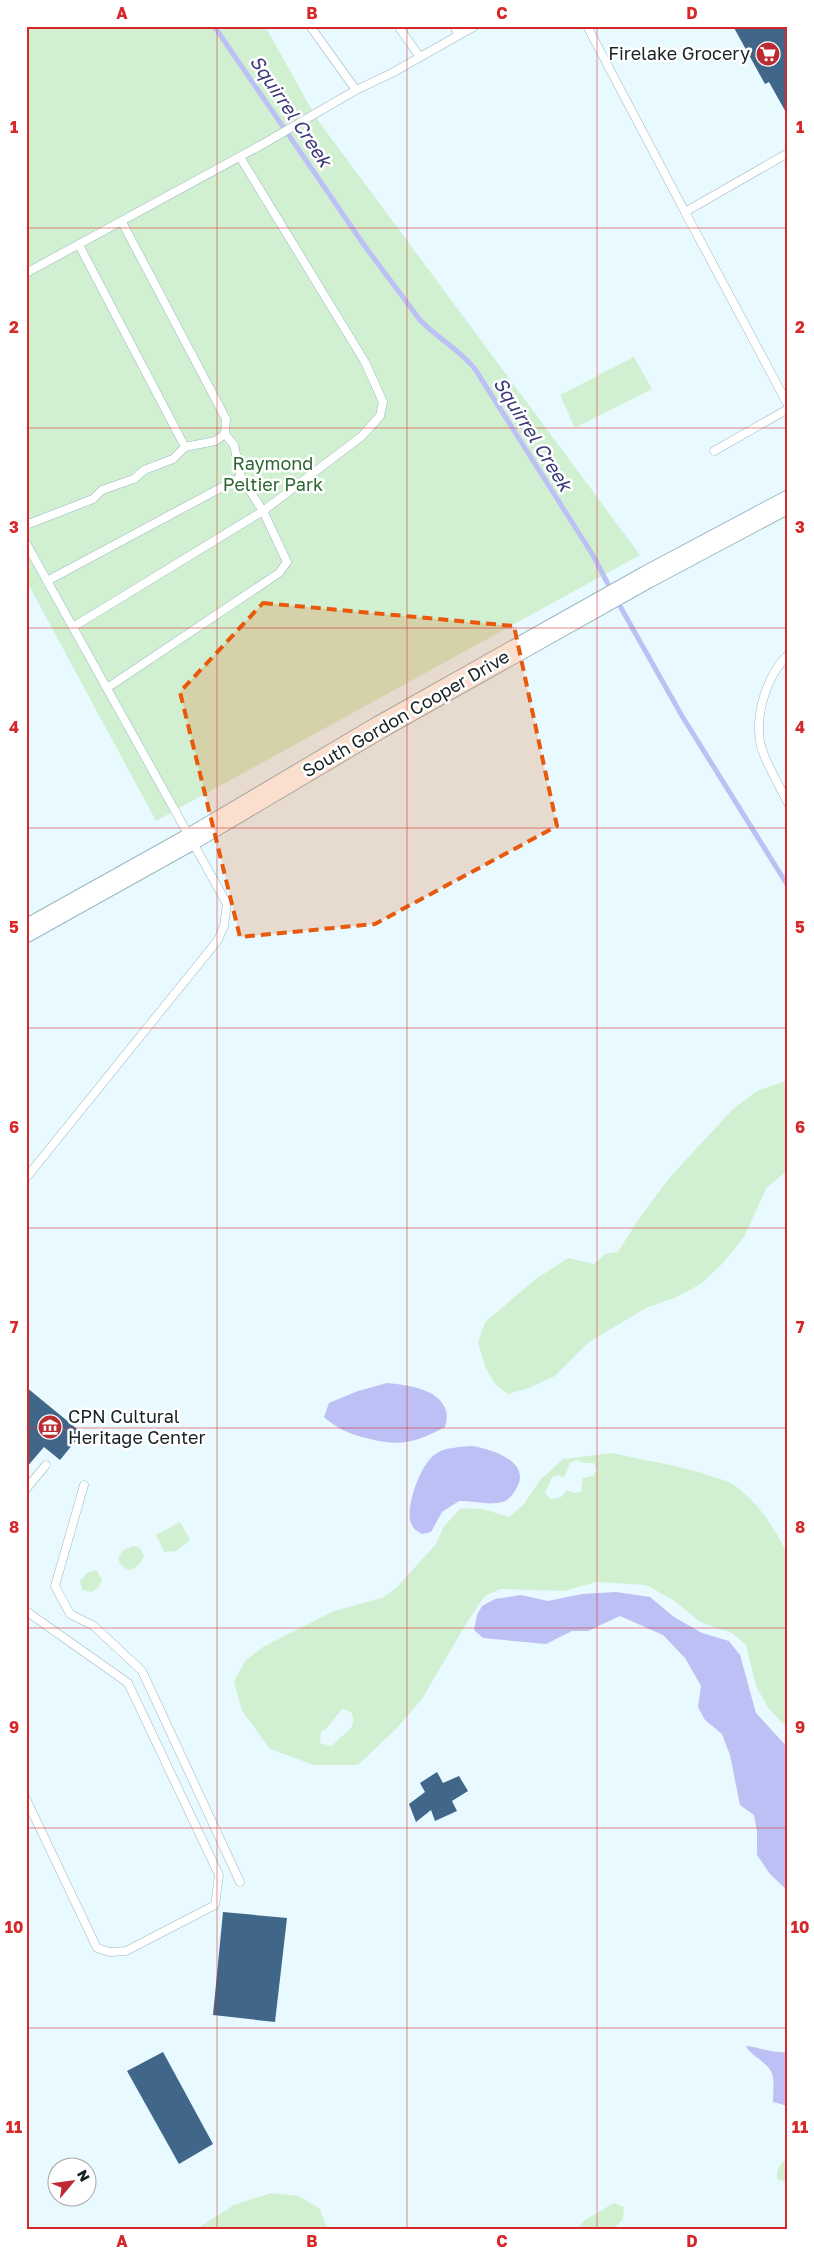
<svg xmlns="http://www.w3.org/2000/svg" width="814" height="2255" font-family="'Golos Text',sans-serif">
<rect width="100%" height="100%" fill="#e8faff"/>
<!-- green -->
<g fill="#d1f0d2" fill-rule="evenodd">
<path d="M26,26H265L317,119L640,555L156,821L26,580Z"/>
<path d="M634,357L652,389L575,428L560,395Z"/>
<path d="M788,1080V1170L767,1187L744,1237L722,1264L701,1284L674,1298L646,1308L589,1342L555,1376L529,1388L508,1394L494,1383L485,1366L478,1342L485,1322L536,1279L568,1258L594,1264L605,1254L618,1252L638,1220L670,1177L733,1109L757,1091Z"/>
<path d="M612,1453C646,1461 680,1465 713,1477C719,1479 726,1480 731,1483C757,1500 774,1527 788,1555V1729L768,1708L756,1686L746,1645L732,1633L700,1622L673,1600L646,1585L596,1582L564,1591L500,1589L485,1596L469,1619L422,1699L396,1729L358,1765H314L270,1749L242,1711L234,1682L245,1661L263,1647L334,1611L382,1598L396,1588L436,1544L444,1526L461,1508L483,1509L509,1517L524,1504L540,1480L563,1459ZM577,1460L584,1463H594L596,1470L593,1476L583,1478L581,1492L574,1493L567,1490L561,1497L551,1499L545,1493L552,1477L559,1475L564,1478L570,1463ZM343,1709L351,1712C357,1726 350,1729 341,1737C337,1740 336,1743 331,1746L320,1743L321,1732C331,1727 334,1716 343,1709Z"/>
<path d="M180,1522L190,1540L176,1551L164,1552L156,1535Z"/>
<path d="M133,1546L140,1548L144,1556C137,1571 126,1576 118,1559L122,1551Z"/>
<path d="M96,1570L102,1579L99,1587L91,1592L82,1590L80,1581L87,1573Z"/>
<path d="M788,2160V2183L777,2179V2171L782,2162Z"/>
<path d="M271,2193L298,2196L319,2208L328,2229H196L234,2205Z"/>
<path d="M614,2203L624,2207L623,2219L613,2229H577L585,2220Z"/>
</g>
<!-- water -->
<g fill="#bdc0f4">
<path d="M387,1383C405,1385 440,1388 446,1411C448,1415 446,1423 445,1427C415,1443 400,1447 366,1438C350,1434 337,1429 324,1417L329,1403L358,1391Z"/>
<path d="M472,1446C491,1449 533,1462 516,1489C513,1495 507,1501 502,1502C487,1506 474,1500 459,1501L442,1512L431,1532L422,1534C416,1531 412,1528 410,1520C407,1503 421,1462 437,1453C446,1447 462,1447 472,1446Z"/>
<path d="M616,1592L650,1597L674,1617L702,1633L729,1641L740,1655L756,1713L788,1748V1891L770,1874L757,1855V1832L754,1815L740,1805L730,1755L722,1734L705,1720L698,1707L701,1686L685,1658L663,1635L620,1616L588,1631H572L546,1644L483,1638L474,1630L477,1615L482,1606L495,1599L521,1595L548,1601L582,1594Z"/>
<path d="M746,2046C760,2047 773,2054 788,2052V2106L773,2102C773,2094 774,2084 773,2077C770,2062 752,2058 746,2046Z"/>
</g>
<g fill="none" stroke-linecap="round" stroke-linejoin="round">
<!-- stream -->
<g stroke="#bdc0f4" stroke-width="5">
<path d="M214,26L364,245L420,320C437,338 459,349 475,369L594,557L611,590"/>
<path d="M616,599L682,716L788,886"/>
</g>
</g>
<!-- building -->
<g fill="#40668a">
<path d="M733,26H788V116L769,82L765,84Z"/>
<path d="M26,1387L82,1433L60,1460L44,1447L26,1468Z"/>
<path d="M437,1772L443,1783L459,1776L468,1791L452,1801L457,1811L435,1821L431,1810L416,1822L409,1804L425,1792L420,1783Z"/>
<path d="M223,1912L287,1918L275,2022L213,2015Z"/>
<path d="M163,2052L213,2144L179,2164L127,2071Z"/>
</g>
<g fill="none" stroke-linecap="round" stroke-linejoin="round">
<defs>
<g id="service">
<path d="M310,26L356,90L392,73L475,26"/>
<path d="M398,26L420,57"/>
<path d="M454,26L459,35"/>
<path d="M587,26L685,212L788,153"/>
<path d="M685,212L788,405"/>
<path d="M79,245L185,447"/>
<path d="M26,273L263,144L356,90"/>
<path d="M714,451L788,409"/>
<path d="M26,525L93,499L102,490L134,479L144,470L173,459L185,447L215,441L225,434"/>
<path d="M26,543L227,904L224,926L218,940L26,1178"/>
<path d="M47,581L241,477"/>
<path d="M73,627L263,511L362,436L380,416L383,402L365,362L240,157"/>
<path d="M788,655C766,676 754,717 761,746C765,762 780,787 788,803"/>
<path d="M107,688L279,573L287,562L263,511L241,477L234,445L225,434L226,419L122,222"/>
<path d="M84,1485L55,1586L70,1614L94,1626L142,1671L240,1882"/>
<path d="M26,1489L46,1465"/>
<path d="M26,1611L128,1683L219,1875L215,1905L126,1951L110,1952L97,1948L26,1799"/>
</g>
<path id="secondary" d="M26,931L191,839L380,727L647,577L788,502"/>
</defs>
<!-- service casing -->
<use href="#service" stroke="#9ab8bf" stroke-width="9"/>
<!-- secondary casing -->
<use href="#secondary" stroke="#9ab8bf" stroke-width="24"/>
<!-- service -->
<use href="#service" stroke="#fff" stroke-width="8"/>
<!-- secondary -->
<use href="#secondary" stroke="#fff" stroke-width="22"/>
</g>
<!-- marked area -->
<path fill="#e8590c" fill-opacity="0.2" stroke="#e8590c" stroke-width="4" stroke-dasharray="10 6" stroke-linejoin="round" d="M263,603L514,626L557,826L375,924L240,937L180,692Z"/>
<!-- grid -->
<path fill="none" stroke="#d62828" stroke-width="1" stroke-opacity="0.55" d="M217,26V2229M407,26V2229M597,26V2229M26,228H788M26,428H788M26,628H788M26,828H788M26,1028H788M26,1228H788M26,1428H788M26,1628H788M26,1828H788M26,2028H788"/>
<!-- icons -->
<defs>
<symbol id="supermarket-disc" viewBox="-11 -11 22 22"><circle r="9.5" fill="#bb2b31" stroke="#fff"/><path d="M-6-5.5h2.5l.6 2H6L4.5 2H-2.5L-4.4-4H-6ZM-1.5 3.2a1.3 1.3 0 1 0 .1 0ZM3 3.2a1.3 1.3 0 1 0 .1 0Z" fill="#fff"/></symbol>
<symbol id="museum-disc" viewBox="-11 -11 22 22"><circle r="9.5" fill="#bb2b31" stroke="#fff"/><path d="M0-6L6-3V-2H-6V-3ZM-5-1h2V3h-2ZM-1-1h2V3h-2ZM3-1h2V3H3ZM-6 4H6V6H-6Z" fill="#fff"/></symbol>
</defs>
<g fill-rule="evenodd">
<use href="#supermarket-disc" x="754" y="40" width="28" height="28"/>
<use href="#museum-disc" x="36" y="1413" width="28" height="28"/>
</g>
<g text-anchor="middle" stroke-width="5" stroke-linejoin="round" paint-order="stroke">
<!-- poi labels -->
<g font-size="18" fill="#162224" stroke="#fff" text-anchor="end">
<text x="750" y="60">Firelake Grocery</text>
<text x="68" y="1423" text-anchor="start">CPN Cultural<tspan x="68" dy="21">Heritage Center</tspan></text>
</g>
<!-- park labels -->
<g font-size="18" fill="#2c6632" stroke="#fff">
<text x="273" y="470">Raymond<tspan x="273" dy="21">Peltier Park</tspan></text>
</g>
<!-- street labels -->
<g font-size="18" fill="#162224" stroke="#fff">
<text transform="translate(406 714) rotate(-30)" y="6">South Gordon Cooper Drive</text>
</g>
<!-- water labels -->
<g font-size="19" font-style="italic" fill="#3c3a78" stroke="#fff">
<text transform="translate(291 111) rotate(56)" y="7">Squirrel Creek</text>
<text transform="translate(533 434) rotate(58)" y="7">Squirrel Creek</text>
</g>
</g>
<!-- border -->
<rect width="814" height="2255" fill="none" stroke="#ffffff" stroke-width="55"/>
<!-- north arrow -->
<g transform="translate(72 2182) rotate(61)"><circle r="24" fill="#ffffff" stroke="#a2a7a7"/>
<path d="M0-4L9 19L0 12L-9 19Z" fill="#bb2b31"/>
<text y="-8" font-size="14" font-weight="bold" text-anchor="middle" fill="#162224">N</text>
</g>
<rect x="28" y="28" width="758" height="2200" fill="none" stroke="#d62828" stroke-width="2"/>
<g font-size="16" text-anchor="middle" font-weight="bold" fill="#d62828">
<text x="122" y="19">A</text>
<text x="312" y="19">B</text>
<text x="502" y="19">C</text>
<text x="692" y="19">D</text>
<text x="14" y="133">1</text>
<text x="800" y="133">1</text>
<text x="14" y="333">2</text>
<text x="800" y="333">2</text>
<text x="14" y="533">3</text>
<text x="800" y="533">3</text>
<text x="14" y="733">4</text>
<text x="800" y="733">4</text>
<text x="14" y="933">5</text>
<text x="800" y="933">5</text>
<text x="14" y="1133">6</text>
<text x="800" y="1133">6</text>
<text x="14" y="1333">7</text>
<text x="800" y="1333">7</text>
<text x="14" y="1533">8</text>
<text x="800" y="1533">8</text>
<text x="14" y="1733">9</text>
<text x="800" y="1733">9</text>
<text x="14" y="1933">10</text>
<text x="800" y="1933">10</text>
<text x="14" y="2133">11</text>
<text x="800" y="2133">11</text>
<text x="122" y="2247">A</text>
<text x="312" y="2247">B</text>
<text x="502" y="2247">C</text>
<text x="692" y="2247">D</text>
</g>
</svg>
